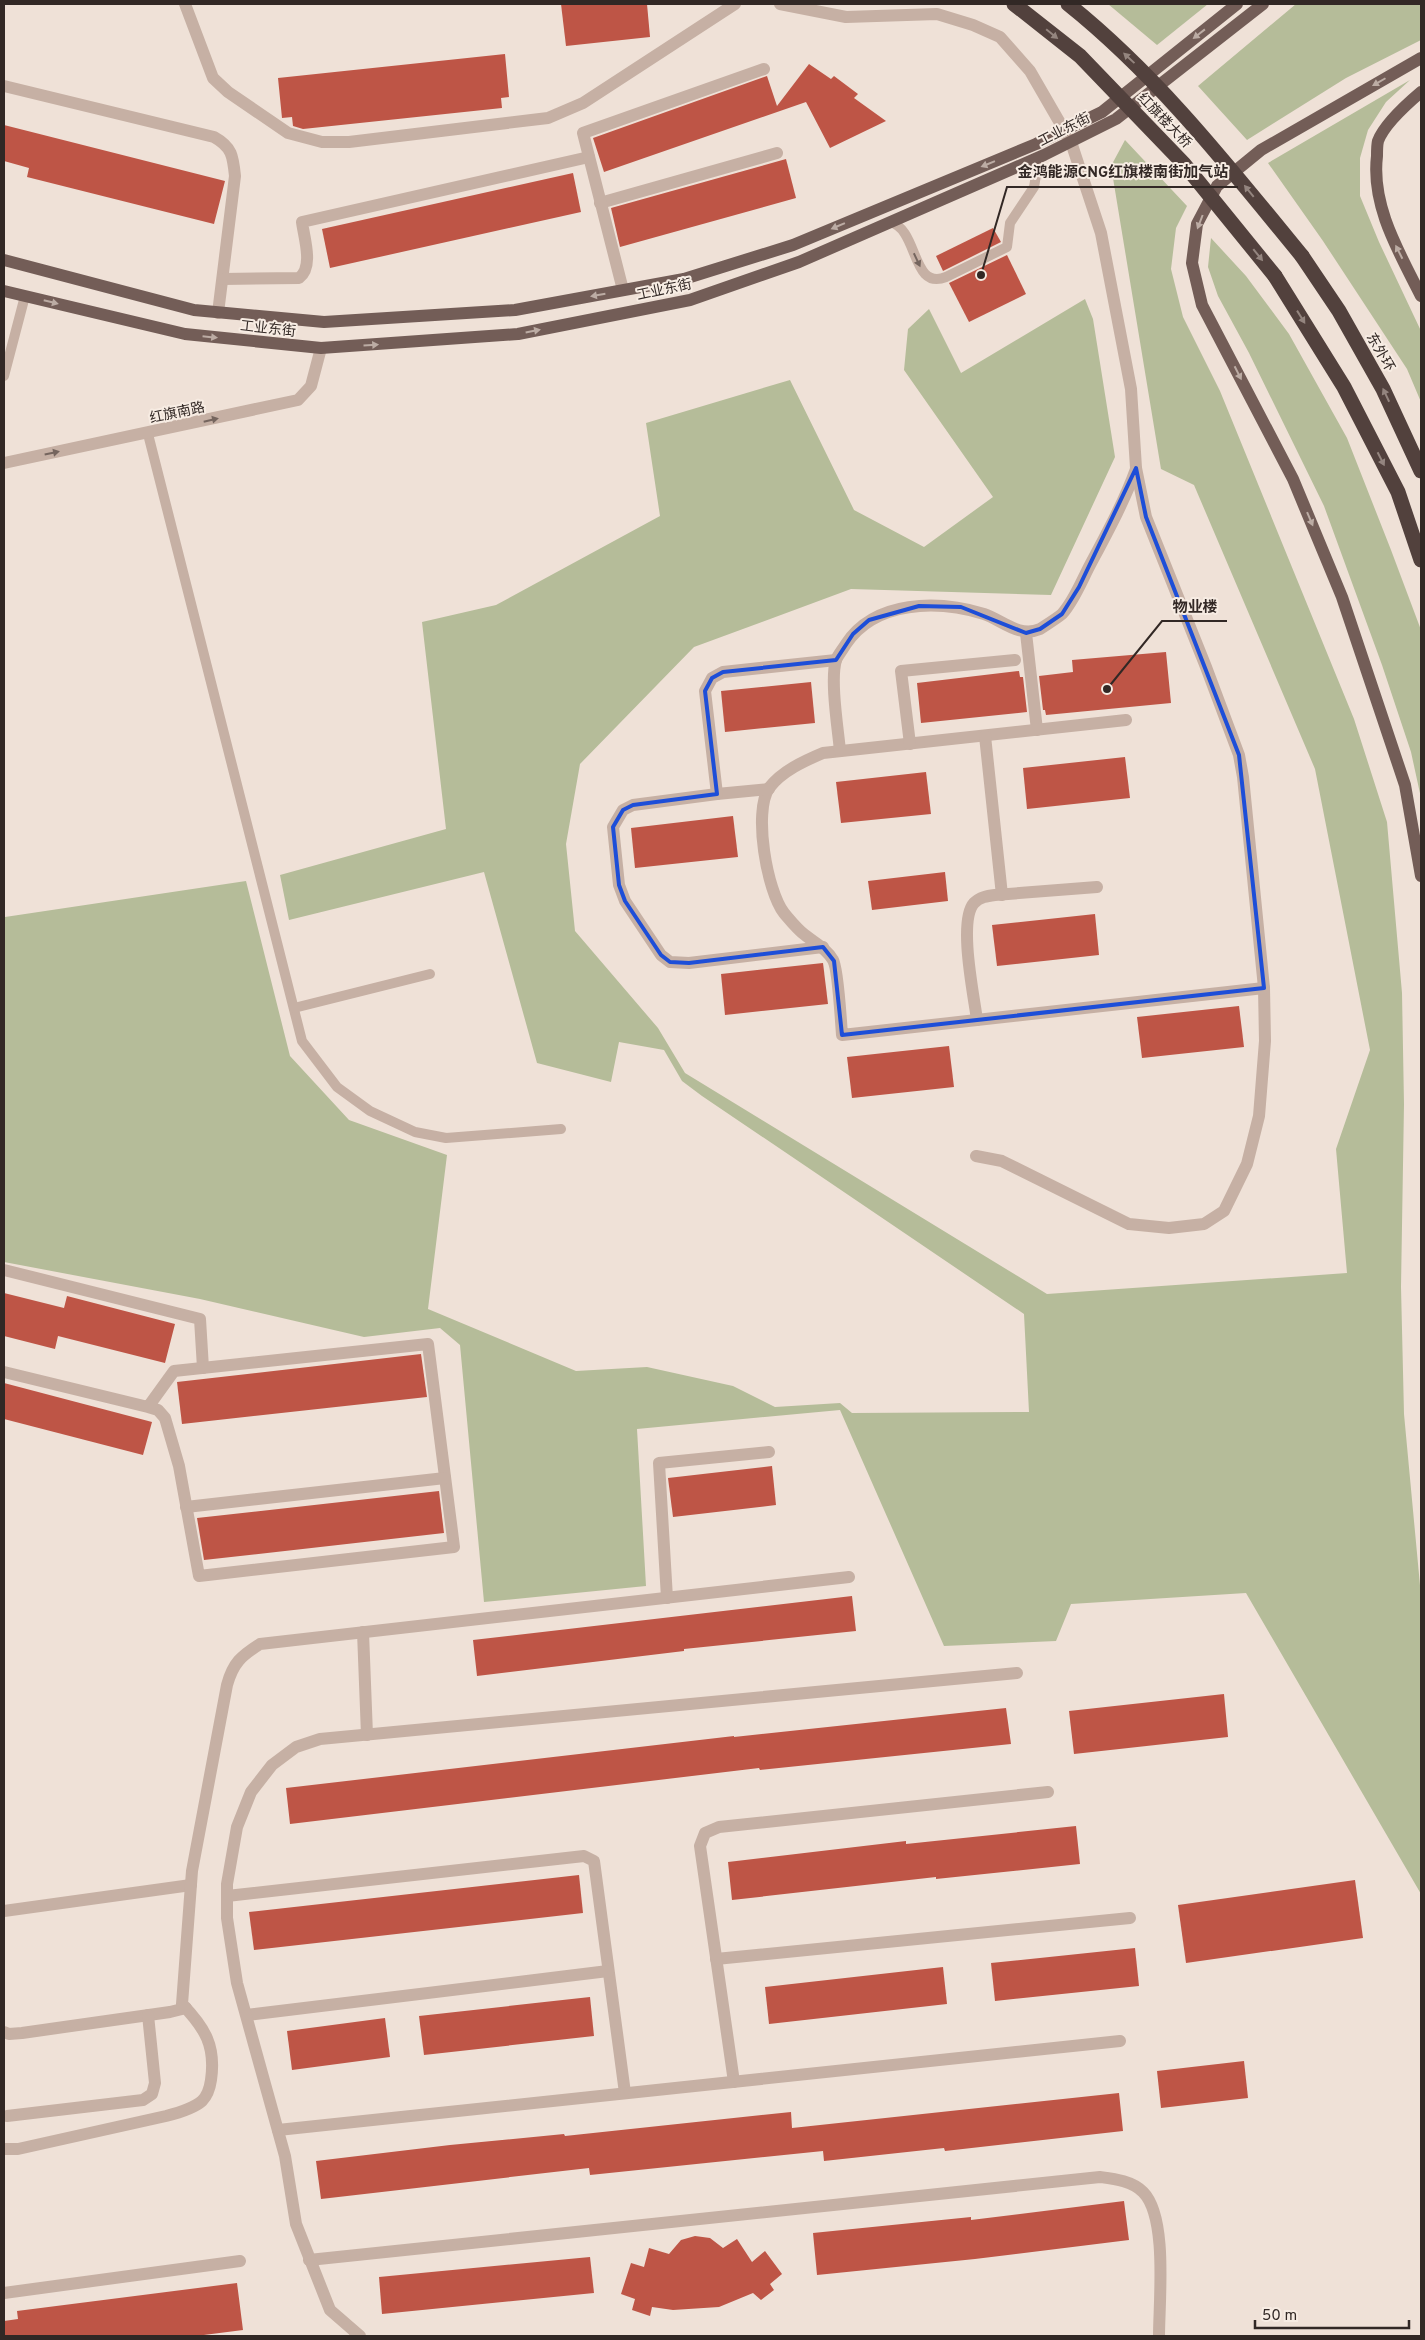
<svg xmlns="http://www.w3.org/2000/svg" width="1425" height="2340" font-family="Overpass,'Noto Sans SC',sans-serif">
<rect width="100%" height="100%" fill="#efe1d7"/>
<!-- green -->
<g fill="#b5bc99">
<path d="M1108,4H1208L1157,45Z"/>
<path d="M1296,4H1421V40L1346,78L1247,140L1198,86Z"/>
<path d="M1410,80L1386,102L1368,130L1360,158V196L1379,242L1421,331V402L1407,369L1323,241L1268,163Z"/>
<path d="M1125,140L1187,206L1176,228L1171,269L1183,317L1220,391L1354,719L1387,822L1402,993L1404,1104L1401,1287L1404,1414L1421,1596V1894L1246,1593L1071,1604L1056,1641L944,1646L840,1410L637,1429L646,1586L484,1602L460,1345L440,1328L364,1337L200,1299L4,1262V911L5,917L246,881L290,1056L349,1120L447,1155L428,1309L576,1371L647,1367L733,1386L775,1407L840,1403L852,1413L1029,1412L1024,1314L702,1096L682,1081L664,1050L619,1042L611,1082L537,1063L484,872L289,920L280,875L446,829L422,622L496,605L660,516L646,423L790,380L854,510L924,547L993,497L904,370L908,329L929,309L961,373L1085,299L1093,319L1115,457L1051,595L851,589L694,647L580,764L566,844L575,931L658,1028L685,1073L1047,1294L1347,1273L1336,1149L1370,1050L1315,769L1194,485L1161,469L1111,166Z"/>
<path d="M1211,238L1246,276L1289,334L1347,438L1391,550L1421,630V798L1411,752L1382,665L1324,506L1249,353L1218,296L1208,267Z"/>
</g>
<!-- building -->
<g fill="#be5546">
<path d="M561,4H647L650,37L566,46Z"/>
<path d="M505,54L509,97L501,98L502,108L303,129L293,126L292,117L282,118L278,78Z"/>
<path d="M809,64L831,79L834,76L858,94L854,98L886,121L830,148L806,102L604,172L593,138L767,76L777,106Z"/>
<path d="M4,125L225,181L214,224L27,177L29,168L4,161Z"/>
<path d="M786,159L796,198L620,247L611,208Z"/>
<path d="M573,173L581,212L330,268L322,229Z"/>
<path d="M993,228L1001,242L943,271L936,256Z"/>
<path d="M1007,255L1026,294L969,322L949,283Z"/>
<path d="M1166,652L1171,703L1046,715L1045,710H1043L1039,676L1073,672L1072,660Z"/>
<path d="M1019,671L1020,677H1023L1027,712L921,723L917,683Z"/>
<path d="M811,682L815,723L725,732L721,691Z"/>
<path d="M1125,757L1130,798L1027,809L1023,768Z"/>
<path d="M926,772L931,814L841,823L836,782Z"/>
<path d="M733,816L738,857L635,868L631,828Z"/>
<path d="M945,872L948,901L872,910L868,881Z"/>
<path d="M1095,914L1099,955L997,966L992,925Z"/>
<path d="M823,963L828,1004L725,1015L721,974Z"/>
<path d="M1239,1006L1244,1047L1142,1058L1137,1017Z"/>
<path d="M949,1046L954,1087L852,1098L847,1057Z"/>
<path d="M4,1293L64,1308L67,1296L175,1324L165,1363L58,1336L55,1349L4,1336Z"/>
<path d="M421,1354L427,1397L182,1424L177,1382Z"/>
<path d="M4,1383L152,1422L143,1455L4,1419Z"/>
<path d="M772,1466L776,1505L673,1517L668,1478Z"/>
<path d="M439,1491L444,1533L204,1560L197,1518Z"/>
<path d="M852,1596L856,1631L684,1649V1651L477,1676L473,1640Z"/>
<path d="M1224,1694L1228,1737L1074,1754L1069,1711Z"/>
<path d="M1006,1708L1011,1744L760,1770L759,1768L290,1824L286,1788L734,1736V1737Z"/>
<path d="M1076,1826L1080,1864L936,1879V1877L732,1900L728,1862L906,1841V1844Z"/>
<path d="M579,1875L583,1913L254,1950L249,1912Z"/>
<path d="M1355,1880L1363,1938L1186,1963L1178,1905Z"/>
<path d="M1135,1948L1139,1986L995,2001L991,1963Z"/>
<path d="M943,1967L947,2004L769,2024L765,1987Z"/>
<path d="M590,1997L594,2036L424,2055L419,2016Z"/>
<path d="M385,2018L390,2057L292,2070L287,2031Z"/>
<path d="M1244,2061L1248,2098L1161,2108L1157,2071Z"/>
<path d="M1119,2093L1123,2131L945,2151L944,2148L824,2161L823,2151L590,2175L589,2168L321,2199L316,2161L450,2145L564,2134L565,2136L791,2112L792,2128Z"/>
<path d="M1124,2201L1129,2240L975,2259L817,2275L813,2233L971,2217V2220Z"/>
<path d="M695,2236L710,2238L723,2248L737,2239L752,2262L765,2251L782,2274L770,2284L774,2290L761,2300L753,2293L719,2307L673,2310L652,2307L650,2316L632,2310L635,2299L621,2294L631,2263L644,2267L649,2248L669,2254L681,2240Z"/>
<path d="M590,2257L594,2293L382,2314L379,2277Z"/>
<path d="M237,2283L243,2330L196,2336H4V2321L18,2319L17,2311Z"/>
</g>
<g fill="none" stroke-linecap="round" stroke-linejoin="round">
<!-- lane -->
<g stroke="#c6b0a4" stroke-width="10">
<path d="M890,222C919,229 911,291 946,277L1007,247L1010,223L1034,187L1039,158"/>
<path d="M4,376L25,296"/>
<path d="M148,434L302,1041L337,1087L370,1111L415,1132L446,1138L561,1129"/>
<path d="M294,1008L430,974"/>
</g>
<!-- street -->
<g stroke="#c6b0a4" stroke-width="12">
<path d="M185,4L213,78L228,92L288,133L322,142H349L548,118L583,103L735,4"/>
<path d="M780,4L846,17L937,14L973,25L1000,37L1030,71L1071,142L1101,233L1131,389L1136,468L1146,517L1206,667L1239,755L1243,777L1264,988L1265,1041L1259,1116L1247,1164L1224,1211L1204,1224L1169,1228L1129,1224L1002,1161L976,1156"/>
<path d="M4,86L214,137C232,147 233,156 235,176L218,313"/>
<path d="M600,203L777,153"/>
<path d="M223,279L299,278C314,267 304,238 302,222L589,157"/>
<path d="M623,290L583,133L764,69"/>
<path d="M4,463L298,400L311,386L321,348"/>
<path d="M1026,633L1037,730"/>
<path d="M1126,720L823,753C804,761 782,771 769,788C753,812 767,891 784,913C790,920 797,929 805,935C815,943 826,948 833,960C838,968 841,1022 842,1035L1264,988"/>
<path d="M985,736L1002,895"/>
<path d="M910,744L901,671L1015,660"/>
<path d="M840,751C838,729 830,680 836,660C838,655 843,649 846,644C875,600 938,600 984,614C1002,620 1019,638 1040,629C1046,625 1056,619 1062,614C1074,601 1082,580 1090,565C1107,533 1124,502 1136,469"/>
<path d="M769,789L717,794L705,691L712,678L723,672L836,660"/>
<path d="M717,794L633,805L623,810L613,827L619,885L625,901L661,955L670,962L689,963L823,947"/>
<path d="M977,1020C974,996 958,921 974,903C980,897 987,896 995,895L1097,887"/>
<path d="M4,1270L200,1319L203,1368"/>
<path d="M4,1372L148,1407L158,1410L165,1418L179,1466L199,1576L454,1547L428,1344L174,1371L148,1407"/>
<path d="M186,1507L445,1478"/>
<path d="M667,1598L659,1463L769,1452"/>
<path d="M363,1632L367,1735"/>
<path d="M227,1896L584,1856L594,1861L625,2093"/>
<path d="M4,1911L191,1885"/>
<path d="M716,1959L1130,1918"/>
<path d="M247,2015L608,1971"/>
<path d="M4,2032L9,2034L22,2033L170,2012L186,2008"/>
<path d="M734,2082L700,1846L705,1833L719,1827L1048,1792"/>
<path d="M7,2116L143,2100L152,2094L155,2083L148,2015"/>
<path d="M278,2130L1120,2041"/>
<path d="M4,2149H18L166,2116C178,2113 193,2109 202,2101C207,2096 210,2087 211,2080C216,2046 205,2028 182,2004L192,1871L227,1685C233,1663 241,1656 260,1644L849,1577"/>
<path d="M309,2260L1100,2177C1115,2179 1132,2181 1143,2192C1168,2217 1159,2301 1159,2336"/>
<path d="M4,2293L240,2261"/>
<path d="M360,2336L330,2310L296,2224L285,2156L237,1983L227,1918V1884L237,1827L251,1792L272,1765L296,1747L320,1739L1017,1673"/>
</g>
<!-- primary -->
<g stroke="#735d57" stroke-width="12">
<path d="M1421,58L1261,150L1217,186L1197,224L1192,263L1202,305L1293,479L1342,597L1405,785L1421,876"/>
<path d="M1421,92C1408,103 1384,125 1378,141C1377,145 1377,151 1377,156C1371,206 1399,252 1421,296"/>
<path d="M4,260L194,310L324,322L515,310L684,279L793,245L1036,144L1102,112L1237,4"/>
<path d="M4,291L185,334L321,348L518,334L690,300L799,262L1044,155L1116,119L1263,4"/>
</g>
<!-- highway -->
<g stroke="#52413d" stroke-width="15">
<path d="M1302,256L1339,311L1383,389L1421,471"/>
<path d="M1275,276L1344,387L1398,492L1421,560"/>
</g>
<!-- highway-bridge -->
<g stroke="#52413d" stroke-width="15">
<path d="M1014,4L1080,56L1184,164L1275,276"/>
<path d="M1068,4C1158,76 1229,167 1302,256"/>
</g>
</g>
<!-- one-way arrows -->
<defs><path id="oneway-solid" d="M-6-.8H1V-3.2L6.5 0L1 3.2V.8H-6Z" transform="scale(1.25)"/></defs>
<g fill="#94857f">
<use href="#oneway-solid" transform="translate(1052 34) rotate(39)"/>
<use href="#oneway-solid" transform="translate(1129 58) rotate(-137)"/>
<use href="#oneway-solid" transform="translate(1249 191) rotate(-129)"/>
<use href="#oneway-solid" transform="translate(1258 255) rotate(51)"/>
<use href="#oneway-solid" transform="translate(1301 317) rotate(58)"/>
<use href="#oneway-solid" transform="translate(1386 395) rotate(-115)"/>
<use href="#oneway-solid" transform="translate(1381 459) rotate(63)"/>
</g>
<g fill="#bcaca4">
<use href="#oneway-solid" transform="translate(1199 34) rotate(142)"/>
<use href="#oneway-solid" transform="translate(1379 82) rotate(150)"/>
<use href="#oneway-solid" transform="translate(988 164) rotate(158)"/>
<use href="#oneway-solid" transform="translate(1200 222) rotate(111)"/>
<use href="#oneway-solid" transform="translate(838 226) rotate(157)"/>
<use href="#oneway-solid" transform="translate(1399 252) rotate(-117)"/>
<use href="#oneway-solid" transform="translate(598 295) rotate(170)"/>
<use href="#oneway-solid" transform="translate(51 302) rotate(14)"/>
<use href="#oneway-solid" transform="translate(533 331) rotate(-11)"/>
<use href="#oneway-solid" transform="translate(210 337) rotate(6)"/>
<use href="#oneway-solid" transform="translate(371 345) rotate(-4)"/>
<use href="#oneway-solid" transform="translate(1238 373) rotate(63)"/>
<use href="#oneway-solid" transform="translate(1310 519) rotate(67)"/>
</g>
<g fill="#75655e">
<use href="#oneway-solid" transform="translate(917 260) rotate(65)"/>
<use href="#oneway-solid" transform="translate(211 420) rotate(-13)"/>
<use href="#oneway-solid" transform="translate(52 453) rotate(-12)"/>
</g>
<!-- marked area -->
<path fill="none" stroke="#1d4ed8" stroke-width="4" stroke-linejoin="round" d="M1136,468L1146,517L1239,755L1264,988L842,1035L834,961L823,947L689,963L670,962L661,955L625,901L619,885L613,827L623,810L633,805L717,794L705,691L712,678L723,672L836,660L853,634L869,620L919,606L961,607L1026,633L1040,629L1062,614L1079,587Z"/>
<g text-anchor="middle" stroke-width="4" stroke-linejoin="round" paint-order="stroke">
<!-- street labels -->
<g font-size="14" fill="#322825" stroke="#f7ece3">
<text transform="translate(1165 120) rotate(46)" y="5">红旗楼大桥</text>
<text transform="translate(1064 129) rotate(-27)" y="5">工业东街</text>
<text transform="translate(664 289) rotate(-12)" y="5">工业东街</text>
<text transform="translate(268 328) rotate(6)" y="5">工业东街</text>
<text transform="translate(1381 352) rotate(60)" y="5">东外环</text>
<text transform="translate(177 412) rotate(-12)" y="5">红旗南路</text>
</g>
</g>
<!-- callouts -->
<path fill="none" stroke="#322825" stroke-width="2" d="M981 275L1007 187H1238M1107 689L1162 621H1227"/>
<g fill="#322825" stroke="#f7ece3" stroke-width="2">
<circle cx="981" cy="275" r="5"/>
<circle cx="1107" cy="689" r="5"/>
</g>
<g font-size="15" text-anchor="middle" font-weight="bold" fill="#322825" stroke="#f7ece3" stroke-width="4" stroke-linejoin="round" paint-order="stroke">
<text x="1123" y="177">金鸿能源CNG红旗楼南街加气站</text>
<text x="1195" y="612">物业楼</text>
</g>
<!-- border -->
<rect width="1425" height="2340" fill="none" stroke="#322825" stroke-width="10"/>
<!-- scale -->
<path d="M1255 2320v8h154v-8" fill="none" stroke="#322825" stroke-width="2.5"/>
<text x="1262" y="2320" font-size="15" fill="#322825" stroke="#f7ece3" stroke-width="4" paint-order="stroke">50 m</text>
</svg>
